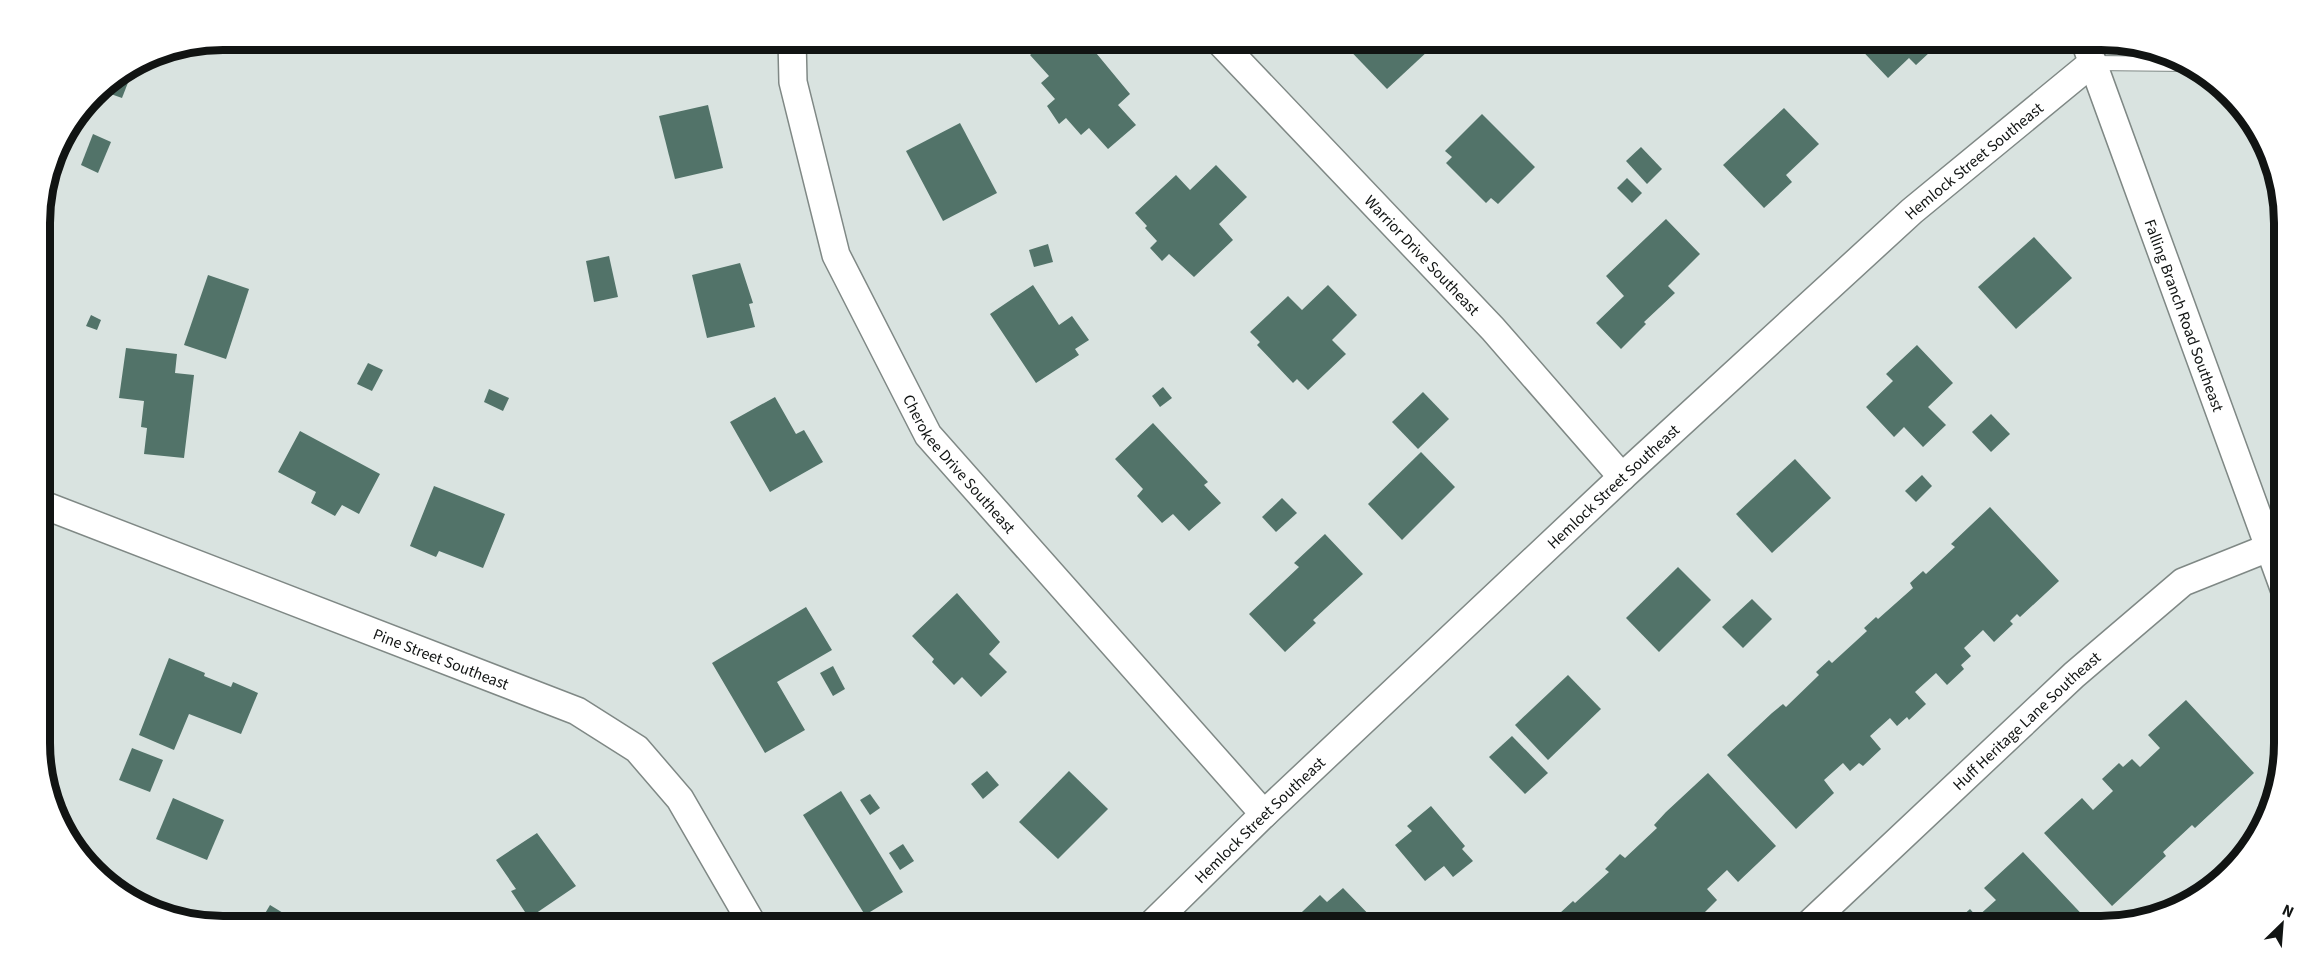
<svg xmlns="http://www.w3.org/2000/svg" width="2324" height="966" font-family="'Source Sans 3',sans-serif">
<rect width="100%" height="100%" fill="#d9e3e0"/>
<!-- building -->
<g fill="#527369">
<path d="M431,39H468L465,49Z"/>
<path d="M1049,39H1065L1076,52L1087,42L1130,94L1118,105L1136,125L1108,149L1089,128L1081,135L1066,118L1059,124L1047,106L1055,99L1041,83L1049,76L1030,55Z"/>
<path d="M1339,39H1418L1429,50L1387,89Z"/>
<path d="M1856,39H1944L1916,65L1909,58L1888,78L1853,41Z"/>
<path d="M117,75L129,80L122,98L108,93Z"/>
<path d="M708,105L723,168L675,179L659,116Z"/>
<path d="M1784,108L1819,144L1786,175L1792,182L1764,208L1723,165Z"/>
<path d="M1482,114L1535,167L1498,204L1491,198L1486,203L1446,163L1452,157L1445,151Z"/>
<path d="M960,123L997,193L943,221L906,151Z"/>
<path d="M93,134L111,142L98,173L81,165Z"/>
<path d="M1641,147L1662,169L1647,184L1626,161Z"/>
<path d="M1216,165L1247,197L1219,224L1233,240L1194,277L1169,254L1162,261L1150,248L1157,241L1145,228L1147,226L1135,213L1176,175L1190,190Z"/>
<path d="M1627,178L1642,193L1632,203L1617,188Z"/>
<path d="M1666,219L1700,254L1668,286L1675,293L1644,322L1646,324L1621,349L1596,323L1624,296L1606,276Z"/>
<path d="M2034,237L2072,278L2016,329L1978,287Z"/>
<path d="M1048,244L1053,262L1034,267L1029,250Z"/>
<path d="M609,256L618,297L594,302L586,261Z"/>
<path d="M740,263L753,303L749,304L755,327L707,338L692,275Z"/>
<path d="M208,275L249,289L226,359L184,345Z"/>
<path d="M1033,285L1059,325L1072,316L1089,340L1075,349L1079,355L1036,383L990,314Z"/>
<path d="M1328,285L1357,315L1332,340L1346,354L1308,390L1297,379L1293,383L1257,345L1260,342L1250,332L1288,296L1302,310Z"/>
<path d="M91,315L101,320L97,330L86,326Z"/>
<path d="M1917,345L1953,383L1928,407L1946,425L1923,447L1904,427L1894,437L1866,407L1893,381L1886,374Z"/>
<path d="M126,348L177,354L175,373L194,375L184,458L144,454L147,428L141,427L144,401L119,398Z"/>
<path d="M368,363L383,370L372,391L357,384Z"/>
<path d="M1163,387L1172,398L1160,407L1152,396Z"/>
<path d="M489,389L509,398L503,411L484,402Z"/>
<path d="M1423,392L1449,419L1418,449L1392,422Z"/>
<path d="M775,397L796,434L804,430L823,462L770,492L730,422Z"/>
<path d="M1991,414L2010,434L1991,452L1972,432Z"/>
<path d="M1153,423L1208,482L1204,485L1221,503L1189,531L1173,514L1162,523L1137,496L1143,489L1115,459Z"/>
<path d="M300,431L380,474L359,514L342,505L335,516L311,503L316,492L278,472Z"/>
<path d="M1421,452L1455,487L1402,540L1368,504Z"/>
<path d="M1795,459L1831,498L1772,553L1736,514Z"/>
<path d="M1922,475L1932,486L1916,502L1905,491Z"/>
<path d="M434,486L505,514L483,568L439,551L436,557L410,546Z"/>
<path d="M1282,498L1297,513L1276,532L1262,517Z"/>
<path d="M1990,507L2059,581L2020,617L2017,614L2010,621L2013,624L1994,642L1983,630L1964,648L1971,656L1961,665L1964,669L1947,685L1936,673L1915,692L1926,704L1909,720L1907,717L1897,726L1890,718L1870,736L1881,749L1863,766L1859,763L1850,771L1843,763L1824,780L1834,793L1796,829L1727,755L1772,713L1783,704L1786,707L1819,675L1816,672L1829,660L1832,663L1867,631L1864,628L1876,617L1878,619L1913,588L1910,583L1923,571L1926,574L1955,547L1951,544Z"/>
<path d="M1325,534L1363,574L1313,620L1316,623L1285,652L1249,614L1299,567L1294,563Z"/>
<path d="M1678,567L1711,600L1659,652L1626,618Z"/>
<path d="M957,593L1000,642L989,654L1007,672L981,697L962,677L954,685L932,662L934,659L912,636Z"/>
<path d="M1752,599L1772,619L1743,648L1722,627Z"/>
<path d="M806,607L832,650L777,682L805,730L765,753L712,663Z"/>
<path d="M169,658L205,673L204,676L231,687L233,682L258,693L241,734L189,714L174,750L139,735Z"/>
<path d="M833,666L845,689L833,696L820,673Z"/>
<path d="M1568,675L1601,709L1548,760L1515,725Z"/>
<path d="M2186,700L2254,773L2195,828L2192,825L2163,852L2166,856L2112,906L2044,833L2082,798L2093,810L2113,791L2102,779L2119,763L2123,767L2132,759L2140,767L2160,748L2148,735Z"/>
<path d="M1512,736L1548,773L1525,794L1489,757Z"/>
<path d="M132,748L163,760L150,792L119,780Z"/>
<path d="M987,771L999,785L983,799L971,784Z"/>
<path d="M1069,771L1108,809L1058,859L1019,822Z"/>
<path d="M1708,773L1776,846L1738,882L1727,870L1707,889L1717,900L1701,916L1697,912L1688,921L1680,913L1666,927H1551L1563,916L1560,913L1573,901L1575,903L1609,872L1605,869L1620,854L1625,858L1657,828L1654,825L1666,812Z"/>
<path d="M841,791L903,892L865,915L803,815Z"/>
<path d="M870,794L880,808L870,815L860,800Z"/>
<path d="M173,798L224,820L207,860L156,839Z"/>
<path d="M1431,806L1465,846L1462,849L1473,861L1453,877L1444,866L1425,881L1395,845L1412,831L1407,826Z"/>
<path d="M537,833L576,886L529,918L511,891L516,889L496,860Z"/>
<path d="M903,844L914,861L900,870L889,853Z"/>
<path d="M2023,852L2092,925L1944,927L1957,913L1960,918L1970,909L1977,917L1996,900L1984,888Z"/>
<path d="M2238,864L2213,889L2209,891L2205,879L2231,870L2230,867Z"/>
<path d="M1343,888L1379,925L1377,927H1286L1320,895L1327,902Z"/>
<path d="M270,905L306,927H257Z"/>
</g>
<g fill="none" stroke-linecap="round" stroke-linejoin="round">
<defs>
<path id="lane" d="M2092,63L2190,64"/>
<g id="street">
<path id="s1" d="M792,39L793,82L836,255L928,435L1264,814"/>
<path id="s2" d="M1217,39L1493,329L1622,477"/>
<path id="s3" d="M2084,39L2285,591"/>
<path id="s4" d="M41,504L577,711L637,749L680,799L754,927"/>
<path id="s5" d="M1149,927L1264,814L1622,477L1912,211L2092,63"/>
<path id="s6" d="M1806,927L2074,675L2183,582L2268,548"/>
</g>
</defs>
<!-- lane casing -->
<use href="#lane" stroke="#7f8885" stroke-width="16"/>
<!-- street casing -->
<use href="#street" stroke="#7f8885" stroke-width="30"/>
<!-- lane -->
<use href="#lane" stroke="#fff" stroke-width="14"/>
<!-- street -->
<use href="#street" stroke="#fff" stroke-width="27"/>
</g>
<g text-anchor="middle" stroke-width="6" stroke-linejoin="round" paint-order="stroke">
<!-- street labels -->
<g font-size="16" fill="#111413" stroke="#fff">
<text dy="6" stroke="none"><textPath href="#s5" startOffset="1126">Hemlock Street Southeast</textPath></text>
<text dy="6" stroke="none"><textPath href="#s2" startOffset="298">Warrior Drive Southeast</textPath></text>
<text dy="6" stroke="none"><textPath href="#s3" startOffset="294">Falling Branch Road Southeast</textPath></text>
<text dy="6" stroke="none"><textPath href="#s1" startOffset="465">Cherokee Drive Southeast</textPath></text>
<text dy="6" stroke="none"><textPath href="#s5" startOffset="640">Hemlock Street Southeast</textPath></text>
<text dy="6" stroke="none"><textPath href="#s4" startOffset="429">Pine Street Southeast</textPath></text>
<text dy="6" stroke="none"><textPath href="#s6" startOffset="302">Huff Heritage Lane Southeast</textPath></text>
<text dy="6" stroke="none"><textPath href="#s5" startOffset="154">Hemlock Street Southeast</textPath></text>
</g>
</g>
<!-- crop -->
<path d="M0 0H2324V966H0ZM223 50H2101A173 173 0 0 1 2274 223V743A173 173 0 0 1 2101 916H223A173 173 0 0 1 50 743V223A173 173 0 0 1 223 50Z" fill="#fff" fill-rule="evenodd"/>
<path fill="none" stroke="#111413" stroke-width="8" d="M223 50H2101A173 173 0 0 1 2274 223V743A173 173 0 0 1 2101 916H223A173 173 0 0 1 50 743V223A173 173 0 0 1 223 50Z"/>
<!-- north arrow -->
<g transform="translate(2282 924) rotate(25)" stroke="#ffffff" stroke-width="4.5" paint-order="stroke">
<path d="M0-4.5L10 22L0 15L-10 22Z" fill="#111413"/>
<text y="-9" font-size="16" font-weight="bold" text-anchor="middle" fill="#111413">N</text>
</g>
</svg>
